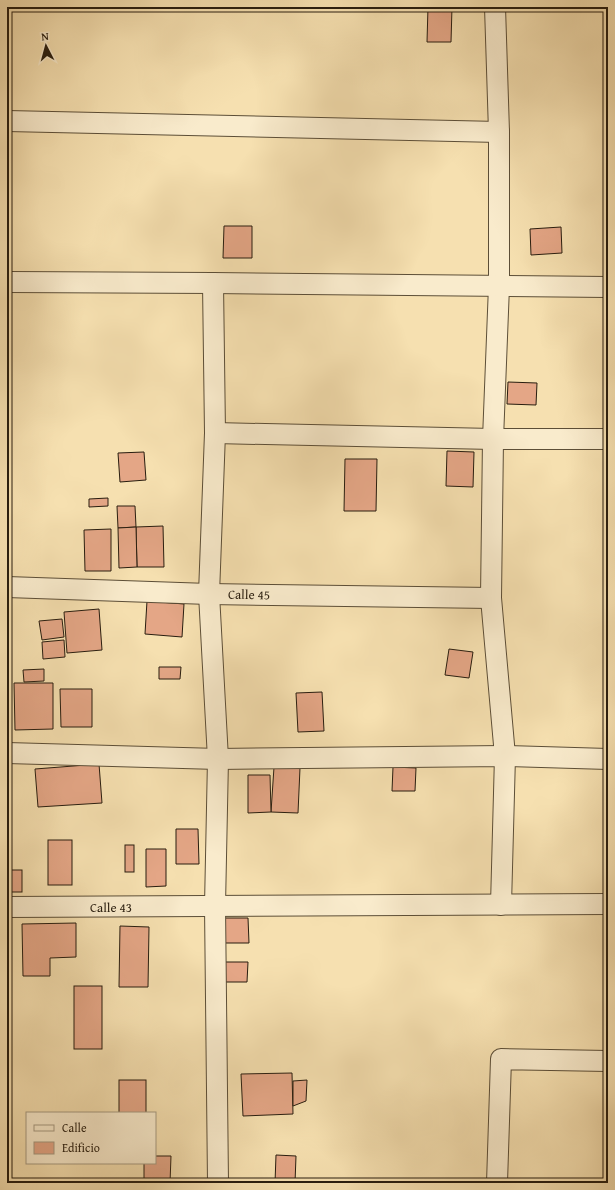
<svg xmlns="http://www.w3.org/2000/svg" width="615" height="1190" font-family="'Gentium Book Plus',serif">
<rect width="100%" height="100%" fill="#f6e0b0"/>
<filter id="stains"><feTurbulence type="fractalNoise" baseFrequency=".005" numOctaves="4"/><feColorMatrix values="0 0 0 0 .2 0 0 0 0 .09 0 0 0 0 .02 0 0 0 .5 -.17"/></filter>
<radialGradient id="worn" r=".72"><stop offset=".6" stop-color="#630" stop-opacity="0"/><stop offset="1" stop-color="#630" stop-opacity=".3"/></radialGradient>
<!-- building -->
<g fill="#e4a686" stroke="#281d0f">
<path d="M428,7H452L451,42H427Z"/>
<path d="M224,226H252V258H223Z"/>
<path d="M561,227L562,253L531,255L530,229Z"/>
<path d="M508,382L537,383L536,405L507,404Z"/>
<path d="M447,451L474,452L473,487L446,486Z"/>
<path d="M144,452L146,480L120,482L118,453Z"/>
<path d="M345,459H377L376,511H344Z"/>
<path d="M108,498V506L89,507V499Z"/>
<path d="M117,506H135L136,527L118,528Z"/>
<path d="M163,526L164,567H137L136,527Z"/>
<path d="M136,527L137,567L119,568L118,528Z"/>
<path d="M111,529V571H85L84,530Z"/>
<path d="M147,601L184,604L182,637L145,634Z"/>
<path d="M99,609L102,650L67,653L64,612Z"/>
<path d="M62,619L64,637L42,640L39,621Z"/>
<path d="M64,640L65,657L43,659L42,642Z"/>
<path d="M449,649L473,652L469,678L445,675Z"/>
<path d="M159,667H181L180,679H159Z"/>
<path d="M44,669V681L24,682L23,670Z"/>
<path d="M14,683H53V729L15,730Z"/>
<path d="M60,689H92V727H61Z"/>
<path d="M322,692L324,731L298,732L296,693Z"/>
<path d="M99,764L102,803L38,807L35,769Z"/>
<path d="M274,767L300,768L298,813L271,812Z"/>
<path d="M393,767L416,768L415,791H392Z"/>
<path d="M248,775H270L271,812L248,813Z"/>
<path d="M176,829H198L199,864H176Z"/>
<rect x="48" y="840" width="24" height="45"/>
<rect x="125" y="845" width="9" height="27"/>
<path d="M146,849H166V886L146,887Z"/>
<rect x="7" y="870" width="15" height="22"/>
<path d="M220,918H248L249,943H220Z"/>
<path d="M76,923V957L50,958V976H23L22,924Z"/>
<path d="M120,926L149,927L148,987H119Z"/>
<path d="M222,962H248L247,982H222Z"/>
<rect x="74" y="986" width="28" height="63"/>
<path d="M292,1073L293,1114L243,1116L241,1074Z"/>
<rect x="119" y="1080" width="27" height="33"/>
<path d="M307,1080L306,1101L293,1106V1081Z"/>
<path d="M276,1155L296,1156L295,1183H275Z"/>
<path d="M155,1156H171L170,1183H144V1163H155Z"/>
</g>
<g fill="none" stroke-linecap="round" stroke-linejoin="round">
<defs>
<g id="minor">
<path d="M495,7L499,132V286L493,439L491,598L505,756L501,905"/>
<path d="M7,121L499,132"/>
<path d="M7,282L213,283L608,287"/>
<path d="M213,283L215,433L209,594L218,759L215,906L218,1183"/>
<path d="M215,433L493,439H608"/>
<path d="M7,587L209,594L491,598"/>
<path d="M7,753L218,759L505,756L608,759"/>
<path d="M7,907L608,904"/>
<path d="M497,1183L501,1059L608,1061"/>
</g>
</defs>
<!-- minor casing -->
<use href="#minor" stroke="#5c4e37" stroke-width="22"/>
<!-- minor -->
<use href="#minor" stroke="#f9ebcc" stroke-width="20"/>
</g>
<g text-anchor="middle" stroke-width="3.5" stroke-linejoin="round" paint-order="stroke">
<!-- street labels -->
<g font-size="13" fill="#281d0f" stroke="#f9ebcc">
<text transform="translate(249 594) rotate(1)" y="5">Calle 45</text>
<text x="111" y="912">Calle 43</text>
</g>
</g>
<!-- margin -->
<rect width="615" height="1190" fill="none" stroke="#f6e0b0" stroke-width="24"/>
<rect x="8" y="8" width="599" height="1174" fill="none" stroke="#281d0f" stroke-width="2"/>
<rect x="12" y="12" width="591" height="1166" fill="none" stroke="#281d0f"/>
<!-- legend -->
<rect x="26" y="1112" width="130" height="52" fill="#f9ebcc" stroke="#a59980"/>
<rect x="34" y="1125" width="20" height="6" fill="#f9ebcc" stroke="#a59980"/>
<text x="62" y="1132" font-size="12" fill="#281d0f">Calle</text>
<rect x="34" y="1142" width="20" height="12" fill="#e4a686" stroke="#a59980"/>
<text x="62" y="1152" font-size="12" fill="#281d0f">Edificio</text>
<!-- north arrow -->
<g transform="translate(46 46) rotate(354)" stroke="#f9ebcc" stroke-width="3" paint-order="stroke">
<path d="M0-3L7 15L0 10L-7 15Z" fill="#281d0f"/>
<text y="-6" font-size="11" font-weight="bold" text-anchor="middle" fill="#281d0f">N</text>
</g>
<rect width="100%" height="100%" filter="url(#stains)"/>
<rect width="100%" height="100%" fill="url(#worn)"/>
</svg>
